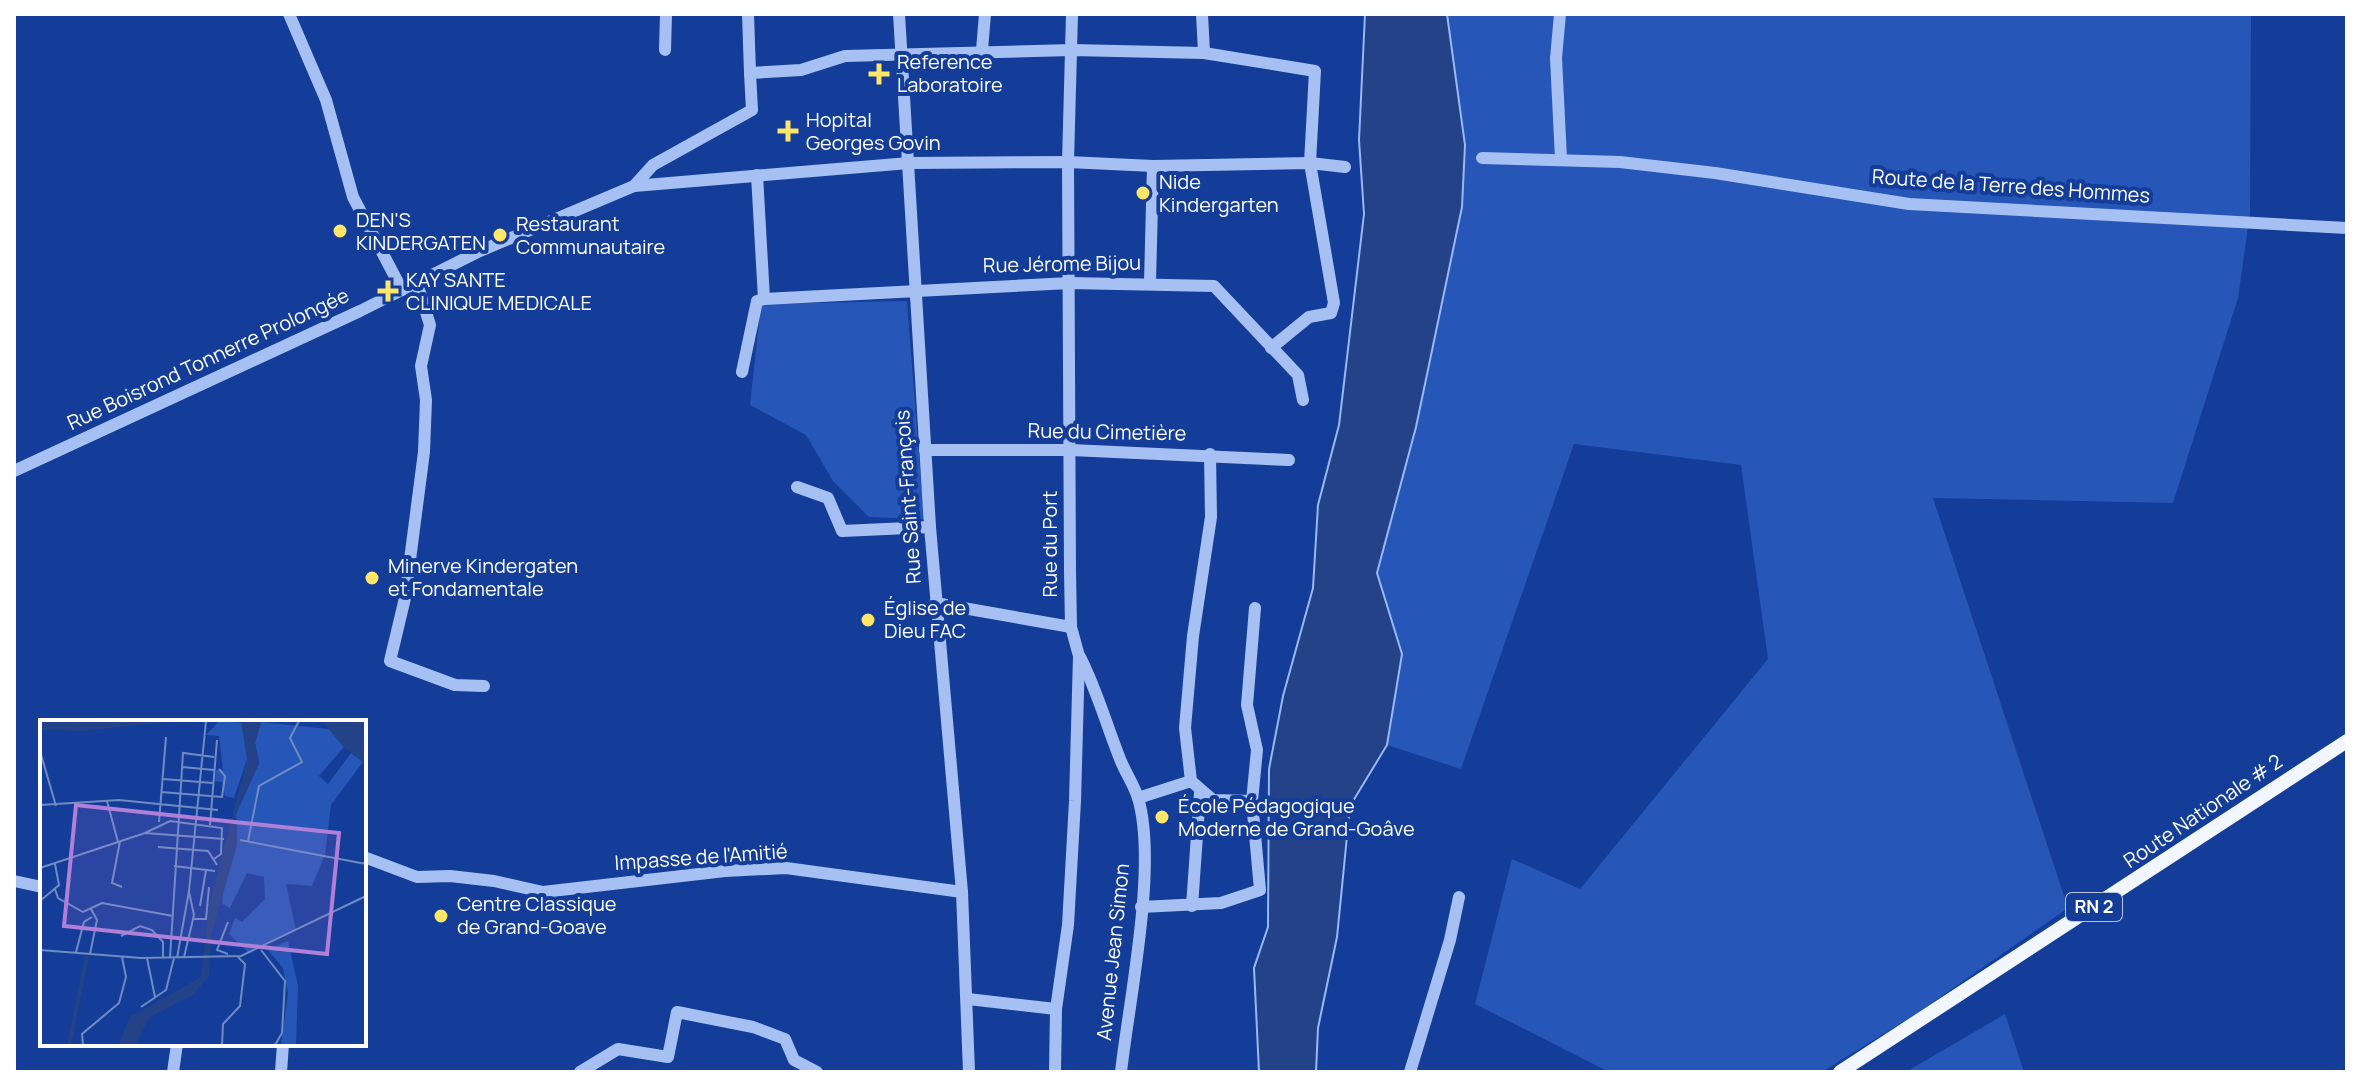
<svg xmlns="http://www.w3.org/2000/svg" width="2361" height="1086" font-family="Manrope,sans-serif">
<rect width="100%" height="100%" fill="#133d99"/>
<!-- green -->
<g fill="#2656b7">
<path d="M1447,14H2251L2250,213L2238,298L2173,503L1933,498L2068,908L1916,1014L1822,1072H1609L1475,1004L1512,859L1580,889L1768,659L1741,465L1574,444L1461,769L1387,745L1402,654L1377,574L1416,427L1465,145Z"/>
<path d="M907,301L924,519L869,517L833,481L806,435L750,405L761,304Z"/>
<path d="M2005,1014L2024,1072H1906Z"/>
</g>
<!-- water -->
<path fill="#234288" stroke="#98b8f6" stroke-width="2" d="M1365,14H1447L1465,145L1462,207L1416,427L1377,573L1402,654L1387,745L1350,806L1337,937L1318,1028L1316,1072H1259L1254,968L1268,927L1269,769L1283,696L1313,588L1318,505L1339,425L1364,214L1359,140Z"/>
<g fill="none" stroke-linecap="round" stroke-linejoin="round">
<!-- minor -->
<g stroke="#a6c0f3" stroke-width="12">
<path d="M289,14L326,100L353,197L402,290"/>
<path d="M748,14L750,73"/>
<path d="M899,14L930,527L962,892L969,1072"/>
<path d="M1202,14L1204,53"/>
<path d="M1560,14L1556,58L1561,159"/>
<path d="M665,50L666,14"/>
<path d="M982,50L985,14"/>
<path d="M1482,158L1620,162L1715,173L1909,204L2347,228"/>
<path d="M634,186L653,165L752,110L750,73L801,70L845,56L1072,50L1204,53L1315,71L1310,163L1334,303L1331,313L1309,317L1271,348"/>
<path d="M1150,282L1153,166"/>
<path d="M417,283L430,325L421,366L426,400L424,452L405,598L390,661L455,685L484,686"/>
<path d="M764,299L1070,283L1214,286L1298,375L1303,400"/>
<path d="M742,372L757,301L764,299L757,175"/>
<path d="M925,450H1071L1289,460"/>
<path d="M14,471L360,311L480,251L634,186L909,163L1068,162L1153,166L1310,163L1345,167"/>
<path d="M797,487L828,498L842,531L930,527"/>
<path d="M935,603L1071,627"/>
<path d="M1080,657C1097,690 1106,724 1120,759C1125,772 1134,785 1138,798C1158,865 1129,1000 1121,1072"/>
<path d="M1191,781L1185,728L1193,636L1211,517L1210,454"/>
<path d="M1138,798L1191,781L1213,800L1252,801"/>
<path d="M364,857L417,877L450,876L494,881L543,892L725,871L786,868L962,892"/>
<path d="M14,881L42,887"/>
<path d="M1192,906L1200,793"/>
<path d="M1141,907L1221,903L1260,890L1252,801L1257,750L1247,705L1255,608"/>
<path d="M968,999L1056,1009"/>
<path d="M173,1072L177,1044"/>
<path d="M281,1072L283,1044"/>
<path d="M580,1072L618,1049L668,1057L677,1012L753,1027L785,1039L794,1060L817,1072"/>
<path d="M1055,1072L1056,1009L1068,925L1075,801L1079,656L1071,627L1070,571L1068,162L1072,14"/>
<path d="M1410,1072L1450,940L1459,897"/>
</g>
<!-- major -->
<path stroke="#f2f6ff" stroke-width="14" d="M1840,1072L2347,741"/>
</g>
<!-- markers -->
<g fill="#ffe668" stroke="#133d99" stroke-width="3">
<path d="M875 62h8v8h8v8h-8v8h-8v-8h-8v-8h8z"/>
<path d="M784 119h8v8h8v8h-8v8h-8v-8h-8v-8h8z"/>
<circle cx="1143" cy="193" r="8"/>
<circle cx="340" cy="231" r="8"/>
<circle cx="500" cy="235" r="8"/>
<path d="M384 279h8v8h8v8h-8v8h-8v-8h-8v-8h8z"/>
<circle cx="372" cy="578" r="8"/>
<circle cx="868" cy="620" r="8"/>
<circle cx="1162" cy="817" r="8"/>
<circle cx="441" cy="916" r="8"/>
</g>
<g text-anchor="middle" stroke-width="8" stroke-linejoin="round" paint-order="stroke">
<!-- shield labels -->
<rect fill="#133d99" stroke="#b8c5e0" stroke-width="2" x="2066" y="893" width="56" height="28" rx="6"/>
<g font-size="18" font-weight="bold" fill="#fff">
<text x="2094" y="913">RN 2</text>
</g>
<!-- poi labels -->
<g font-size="20" fill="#fff" stroke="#133d99" text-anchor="start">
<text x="897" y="69">Reference<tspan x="897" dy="23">Laboratoire</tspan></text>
<text x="806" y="127">Hopital<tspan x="806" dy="23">Georges Govin</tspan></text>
<text x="1159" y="189">Nide<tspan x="1159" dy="23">Kindergarten</tspan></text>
<text x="356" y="227">DEN'S<tspan x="356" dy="23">KINDERGATEN</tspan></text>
<text x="516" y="231">Restaurant<tspan x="516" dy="23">Communautaire</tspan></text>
<text x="406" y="287">KAY SANTE<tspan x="406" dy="23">CLINIQUE MEDICALE</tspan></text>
<text x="388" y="573">Minerve Kindergaten<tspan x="388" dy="23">et Fondamentale</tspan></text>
<text x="884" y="615">Église de<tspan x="884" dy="23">Dieu FAC</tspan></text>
<text x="1178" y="813">École Pédagogique<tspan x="1178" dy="23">Moderne de Grand-Goâve</tspan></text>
<text x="457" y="911">Centre Classique<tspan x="457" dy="23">de Grand-Goave</tspan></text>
</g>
<!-- street labels -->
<g font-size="20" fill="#fff" stroke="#133d99">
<text transform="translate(2011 186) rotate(4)" y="7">Route de la Terre des Hommes</text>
<text transform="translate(1062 264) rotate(-1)" y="7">Rue Jérome Bijou</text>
<text transform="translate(208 359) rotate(-25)" y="7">Rue Boisrond Tonnerre Prolongée</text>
<text transform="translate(1107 432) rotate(1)" y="7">Rue du Cimetière</text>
<text transform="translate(908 497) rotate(-94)" y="7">Rue Saint-François</text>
<text transform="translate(1050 544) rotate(-90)" y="7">Rue du Port</text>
<text transform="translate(2203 811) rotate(-34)" y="7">Route Nationale # 2</text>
<text transform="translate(701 857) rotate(-4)" y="7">Impasse de l'Amitié</text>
<text transform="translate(1113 952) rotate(-84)" y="7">Avenue Jean Simon</text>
</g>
</g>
<!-- overview -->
<g transform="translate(40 720)">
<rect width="326" height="326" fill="#133d99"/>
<path d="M179,1L203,3L207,39L194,78L185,76L182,62L175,61L176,50H183L179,16L166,15ZM221,2L289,9L304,27L279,56L288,64L311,33L323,42L291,85L285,135L272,166L246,164L256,210L209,233L189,214L195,198L202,202L225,179L224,157L207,153L190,188L182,184L183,165L197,125L196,94L219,43L215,23ZM248,221L258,266L256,325H241L248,273L243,248L228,230Z" fill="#2656b7"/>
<path d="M0,1H139L43,11L0,10ZM201,1H221L215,23L219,43L196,94L197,125L171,215L169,256L153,275L110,297L95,325H78L90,297L161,257L169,186L207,39ZM282,1H326V44L304,27Z" fill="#234288"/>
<path fill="none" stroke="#234288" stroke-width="4" d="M29,325L47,236"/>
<path fill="none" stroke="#718bc2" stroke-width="2" d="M0,31L16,86M142,47L174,50M123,59L173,63M121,72L182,77L185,56L179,49M67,81L78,122M0,85L79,80L178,90M119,102L126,17M170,105L177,20M105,113L130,101L182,108L181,134L174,139M200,120L326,144M80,121L72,163L82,167M208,121L219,66L262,42L250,18L259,1M118,127L168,131L177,145M134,146L175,151M0,148L105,113L184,119M15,169L18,178L43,192L62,183L133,196M0,181L19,165L15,144M160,186L166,150M153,199H166L169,167M81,216L100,206L112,210L123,222V238M0,230L101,238L201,236L326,176M221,230L245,261L242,313L235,325M36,232L44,202L52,197M50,234L57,200L51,189M188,234L177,230L188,202M144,237L154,195L149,172M107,238L115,277M130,238L143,33L174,37M137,238L149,171L166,1M101,287L126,270L134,238M43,325L42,314L79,283L86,257L82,237M182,325L183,304L200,286L205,244L198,237"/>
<path fill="#b080d9" fill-opacity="0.15" stroke="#b080d9" stroke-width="4" d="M36,85L299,113L287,234L24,206Z"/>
<rect width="326" height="326" fill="none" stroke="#fff" stroke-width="4"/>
</g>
<!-- border -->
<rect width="2361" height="1086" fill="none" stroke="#ffffff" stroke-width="32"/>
</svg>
